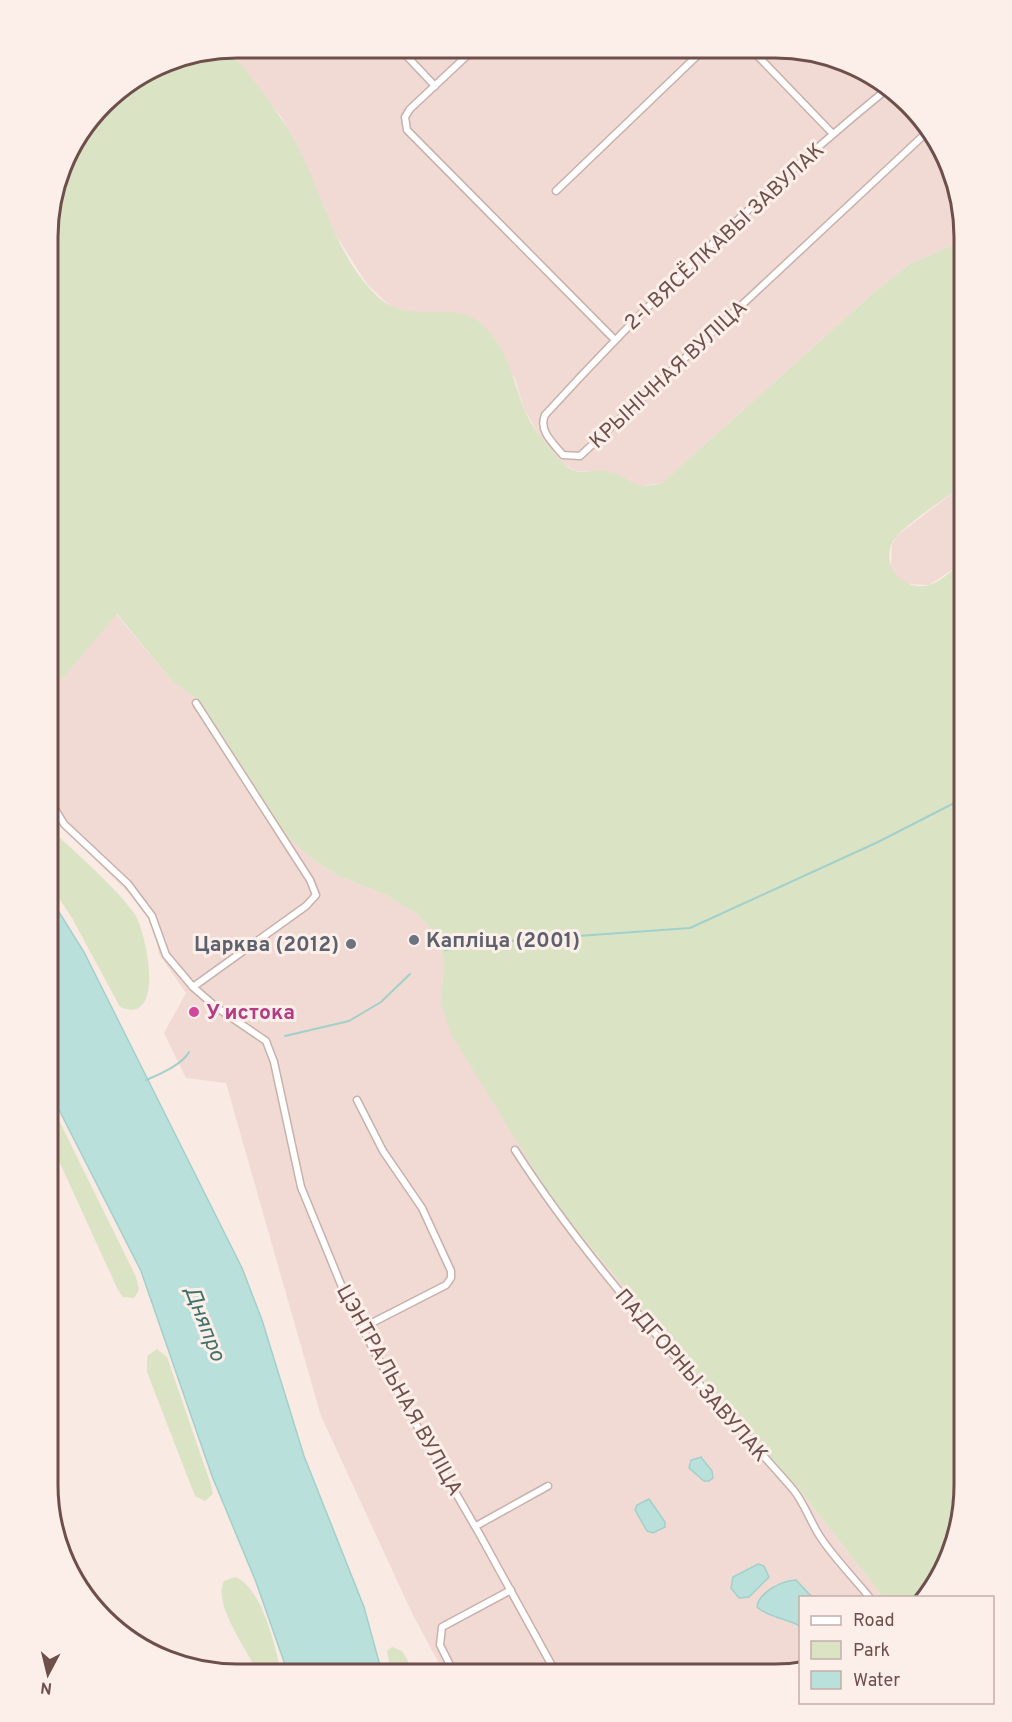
<svg xmlns="http://www.w3.org/2000/svg" width="1012" height="1722" font-family="Overpass,sans-serif">
<rect width="100%" height="100%" fill="#f9eae3"/>
<!-- residential -->
<g fill="#f0dad3">
<path d="M238,48L811,52L899,95L954,176L964,240L910,264L879,288L662,483L642,486L631,484L614,473L575,471L562,463L540,436L524,409L515,378L462,314L405,312L390,306L367,284L334,232L282,118L228,50Z"/>
<path d="M964,484V562L929,585L907,584L897,578L891,567L892,544L898,535Z"/>
<path d="M116,614L173,682L200,701L287,836L318,863L338,876L384,894L417,914L437,935L444,961L441,1003L545,1187L574,1227L719,1400L803,1494L883,1597L800,1598V1670L774,1674L444,1673L412,1613L321,1416L226,1083L186,1078L164,1033L186,993L159,954L152,916L49,814V694Z"/>
</g>
<!-- green -->
<g fill="#dae4c4">
<path d="M228,50C258,84 285,119 305,161C326,208 339,259 377,296C410,328 457,296 486,328C508,352 513,380 524,409C531,426 543,440 555,454C561,461 566,468 575,471C586,474 596,469 607,471C631,476 631,492 662,483L879,288L910,264L964,240V484C948,497 900,527 892,543C881,567 904,592 929,585C942,581 953,569 964,562V1497L950,1557L926,1597H883L803,1494L719,1400L574,1227L545,1187L451,1034L441,1003L444,961L437,935L417,914L384,894L338,876L318,863L286,836L200,701L173,682L117,614L49,694L50,213L68,153L112,95L165,62Z"/>
<path d="M49,827C76,854 112,883 134,913C147,932 166,1027 120,1007L72,918L49,883Z"/>
<path d="M48,1098L136,1277L139,1290L134,1298L123,1297L118,1290L48,1137Z"/>
<path d="M157,1349L167,1357L211,1485L213,1494L205,1501L195,1496L147,1372V1356Z"/>
<path d="M235,1577C262,1587 275,1646 281,1673L257,1672C247,1649 212,1604 224,1581Z"/>
<path d="M392,1647L402,1651L415,1673H391L387,1651Z"/>
</g>
<!-- water -->
<g fill="#bae0db" stroke="#a2d0ca" stroke-width="1.5">
<path d="M49,896L84,952L242,1268L262,1320L304,1456L364,1607L382,1673H288L256,1582L212,1476L141,1271L48,1088Z"/>
<path d="M701,1457L712,1471L713,1478L709,1481H704L689,1468L691,1460Z"/>
<path d="M649,1499L665,1522V1527L653,1533L647,1531L635,1510L637,1505Z"/>
<path d="M758,1564L764,1566L769,1577L749,1597L739,1598L731,1588L733,1577Z"/>
<path d="M796,1580L812,1597L800,1598V1626C788,1619 767,1617 757,1607C759,1592 781,1581 796,1580Z"/>
</g>
<g fill="none" stroke-linecap="round" stroke-linejoin="round">
<!-- stream -->
<g stroke="#a2d0ca" stroke-width="2">
<path d="M445,950L495,942L690,928L878,842L964,798"/>
<path d="M285,1036L349,1021L381,1002L410,974"/>
<path d="M146,1080C159,1075 183,1064 189,1052"/>
</g>
<defs>
<g id="street">
<path d="M400,49L435,86"/>
<path d="M474,49L410,109L405,117L407,130L615,340"/>
<path d="M753,51L832,133"/>
<path d="M887,89C765,189 651,299 545,415C538,431 554,444 563,455L580,456L925,134"/>
<path d="M556,191L702,51"/>
<path d="M49,799L64,824L128,884L152,916L166,955L193,987L216,1007L266,1041L274,1062L301,1187L342,1287L375,1353L480,1535L556,1673"/>
<path d="M193,987L306,906L316,895L310,880L196,703"/>
<path d="M357,1100L383,1151L422,1208L451,1271V1278L446,1285L362,1328"/>
<path d="M515,1150C594,1273 695,1378 791,1487C804,1501 810,1522 821,1538C835,1559 854,1578 870,1598"/>
<path d="M476,1526L548,1486"/>
<path d="M454,1673L440,1645L442,1627L511,1590"/>
</g>
</defs>
<!-- street casing -->
<use href="#street" stroke="#c8b1ab" stroke-width="9"/>
<!-- street -->
<use href="#street" stroke="#fff" stroke-width="6"/>
</g>
<!-- markers -->
<g fill="#6b7280" stroke="#fcefe9" stroke-width="2">
<circle cx="414" cy="940" r="6"/>
<circle cx="351" cy="944" r="6"/>
</g>
<circle fill="#d1479c" stroke="#fcefe9" stroke-width="2" cx="194" cy="1012" r="6"/>
<g text-anchor="middle" stroke-width="6" stroke-linejoin="round" paint-order="stroke">
<!-- street labels -->
<g font-size="21" fill="#6e4f4c" stroke="#fcefe9">
<text transform="translate(724 236) rotate(-43)" y="7">2-І ВЯСЁЛКАВЫ ЗАВУЛАК</text>
<text transform="translate(668 374) rotate(-43)" y="7">КРЫНІЧНАЯ ВУЛІЦА</text>
<text transform="translate(692 1375) rotate(49)" y="7">ПАДГОРНЫ ЗАВУЛАК</text>
<text transform="translate(400 1390) rotate(61)" y="7">ЦЭНТРАЛЬНАЯ ВУЛІЦА</text>
</g>
<!-- worship labels -->
<g font-size="21" font-weight="bold" fill="#5b616d" stroke="#fcefe9" text-anchor="start">
<text x="426" y="947">Капліца (2001)</text>
<text x="339" y="951" text-anchor="end">Царква (2012)</text>
</g>
<!-- hotel labels -->
<g font-size="21" font-weight="bold" fill="#b23c85" stroke="#fcefe9" text-anchor="start">
<text x="206" y="1019">У истока</text>
</g>
<!-- water labels -->
<g font-size="22" font-style="italic" fill="#42726c" stroke="#fcefe9">
<text transform="translate(206 1323) rotate(69)" y="8">Дняпро</text>
</g>
</g>
<!-- crop -->
<path d="M0 0H1012V1722H0ZM237 58H775A179 179 0 0 1 954 237V1485A179 179 0 0 1 775 1664H237A179 179 0 0 1 58 1485V237A179 179 0 0 1 237 58Z" fill="#fcefe9" fill-rule="evenodd"/>
<path fill="none" stroke="#6e4f4c" stroke-width="3" d="M237 58H775A179 179 0 0 1 954 237V1485A179 179 0 0 1 775 1664H237A179 179 0 0 1 58 1485V237A179 179 0 0 1 237 58Z"/>
<!-- legend -->
<rect x="799" y="1596" width="195" height="108" fill="#fcefe9" stroke="#c3afaa" stroke-width="1.5"/>
<rect x="811" y="1616" width="30" height="9" fill="#ffffff" stroke="#c3afaa" stroke-width="1.5"/>
<text x="853" y="1626" font-size="18" fill="#6e4f4c">Road</text>
<rect x="811" y="1641" width="30" height="18" fill="#dae4c4" stroke="#c3afaa" stroke-width="1.5"/>
<text x="853" y="1656" font-size="18" fill="#6e4f4c">Park</text>
<rect x="811" y="1671" width="30" height="18" fill="#bae0db" stroke="#c3afaa" stroke-width="1.5"/>
<text x="853" y="1686" font-size="18" fill="#6e4f4c">Water</text>
<!-- north arrow -->
<g transform="translate(48 1674) rotate(187)" stroke="#fcefe9" stroke-width="4.5" paint-order="stroke">
<path d="M0-4.5L10 22L0 15L-10 22Z" fill="#6e4f4c"/>
<text y="-9" font-size="16" font-weight="bold" text-anchor="middle" fill="#6e4f4c">N</text>
</g>
</svg>
